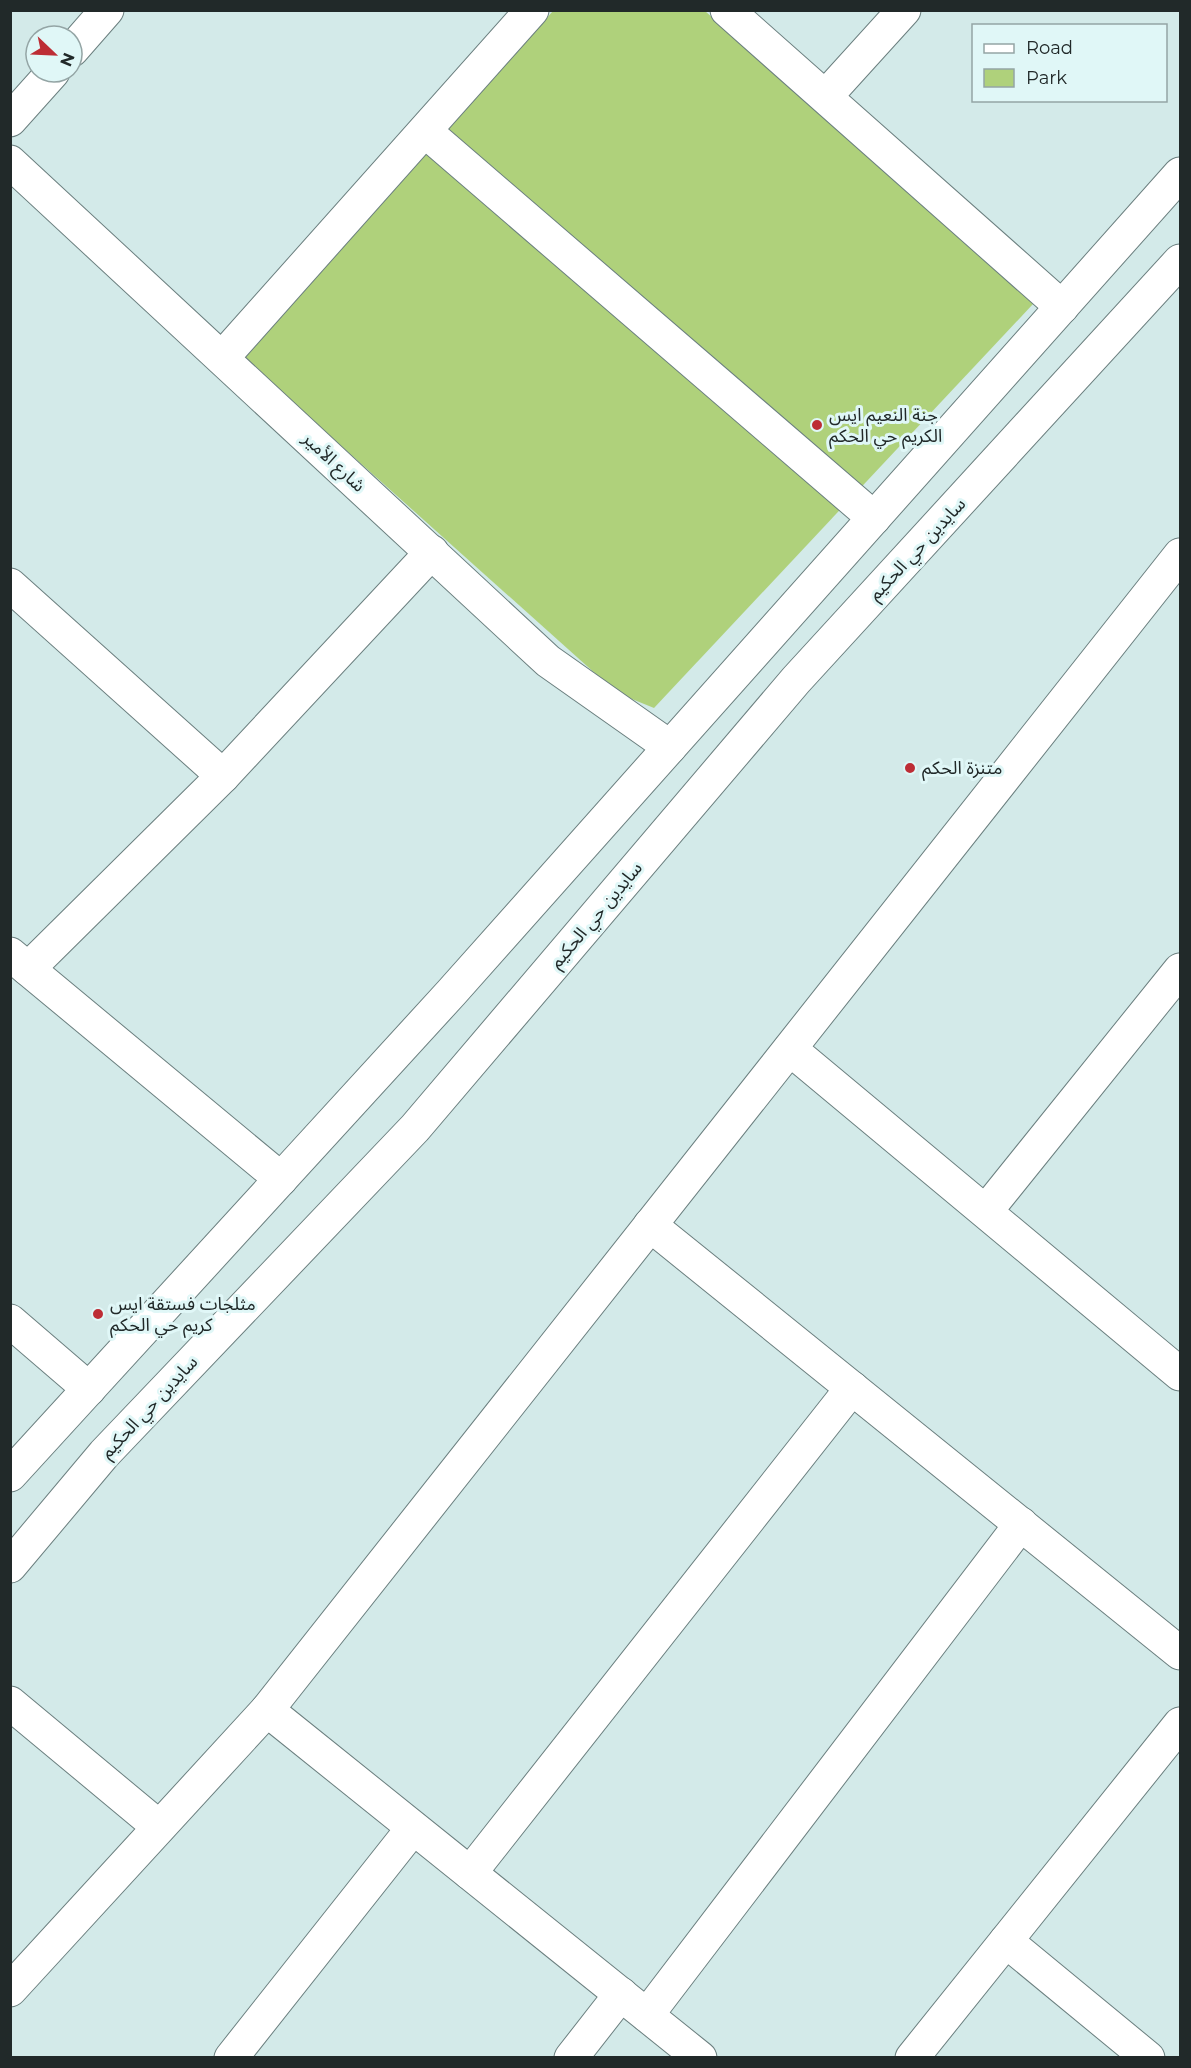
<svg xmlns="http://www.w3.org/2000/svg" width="1191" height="2068" font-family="Montserrat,'Noto Sans Arabic',sans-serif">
<rect width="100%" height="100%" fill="#d3eae9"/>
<!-- green -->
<path fill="#afd17b" d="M553,11H705L1034,303L654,708L617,693L243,358Z"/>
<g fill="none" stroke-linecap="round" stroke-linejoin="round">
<defs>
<g id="minor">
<path d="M727,10L1062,307"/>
<path d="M72,50L107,10"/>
<path d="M826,96L904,10"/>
<path d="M10,120L53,72"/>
<path d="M425,131L874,518"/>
<path d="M10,162L548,661L670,747"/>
<path d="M222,358L532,10"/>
<path d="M10,585L223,776"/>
<path d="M10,954L281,1179"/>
<path d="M28,969L223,776L432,552"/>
<path d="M790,1049L1180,1374"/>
<path d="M986,1211L1180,970"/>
<path d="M650,1225L1180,1653"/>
<path d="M10,1321L89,1389"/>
<path d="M10,1703L159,1827"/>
<path d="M267,1710L700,2058"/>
<path d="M470,1873L852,1388"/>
<path d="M1006,1941L1148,2058"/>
<path d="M10,1990L267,1710L1180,555"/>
<path d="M647,2015L1021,1524"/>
<path d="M231,2058L413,1828"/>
<path d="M571,2058L621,1994"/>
<path d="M912,2058L1180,1724"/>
</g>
<g id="tertiary">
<path d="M10,1475L451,993L1180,174"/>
<path d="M10,1566L104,1454L415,1128L796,680L1180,261"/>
</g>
</defs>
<!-- minor casing -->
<use href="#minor" stroke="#6b7f7f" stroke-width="35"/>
<!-- tertiary casing -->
<use href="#tertiary" stroke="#6b7f7f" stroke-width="35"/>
<!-- minor -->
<use href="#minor" stroke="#fff" stroke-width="33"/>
<!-- tertiary -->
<use href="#tertiary" stroke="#fff" stroke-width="33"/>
</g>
<!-- markers -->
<g fill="#bd2d35" stroke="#e0f7f7" stroke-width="2">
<circle cx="817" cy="425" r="6"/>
<circle cx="910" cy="768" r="6"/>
<circle cx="98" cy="1314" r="6"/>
</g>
<g text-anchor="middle" stroke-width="6" stroke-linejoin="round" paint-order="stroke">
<!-- poi labels -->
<g font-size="18" fill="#212929" stroke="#e0f7f7" text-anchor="start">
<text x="829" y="421">جنة النعيم ايس<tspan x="829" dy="21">الكريم حي الحكم</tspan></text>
<text x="922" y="774">متنزة الحكم</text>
<text x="110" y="1310">مثلجات فستقة ايس<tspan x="110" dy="21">كريم حي الحكم</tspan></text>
</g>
<!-- street labels -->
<g font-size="18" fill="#212929" stroke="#e0f7f7">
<text transform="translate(334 462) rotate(43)" y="6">شارع الأمير</text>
<text transform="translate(917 549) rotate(-47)" y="6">سايدين حي الحكيم</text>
<text transform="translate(596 915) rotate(-50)" y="6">سايدين حي الحكيم</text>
<text transform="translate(149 1407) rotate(-47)" y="6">سايدين حي الحكيم</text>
</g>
</g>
<!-- border -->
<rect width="1191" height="2068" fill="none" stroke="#212929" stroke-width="24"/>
<!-- legend -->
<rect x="972" y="24" width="195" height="78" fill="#e0f7f7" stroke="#94a5a5" stroke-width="1.5"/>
<rect x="984" y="44" width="30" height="9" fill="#ffffff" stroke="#94a5a5" stroke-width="1.5"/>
<text x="1026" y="54" font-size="18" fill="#212929">Road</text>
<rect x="984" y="69" width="30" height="18" fill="#afd17b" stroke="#94a5a5" stroke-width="1.5"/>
<text x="1026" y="84" font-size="18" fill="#212929">Park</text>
<!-- north arrow -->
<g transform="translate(54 54) rotate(113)"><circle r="28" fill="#e0f7f7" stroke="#94a5a5" stroke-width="1.5"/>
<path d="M0-4.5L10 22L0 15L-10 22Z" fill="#bd2d35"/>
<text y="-9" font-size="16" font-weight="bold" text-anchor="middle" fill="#212929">N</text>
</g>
</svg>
